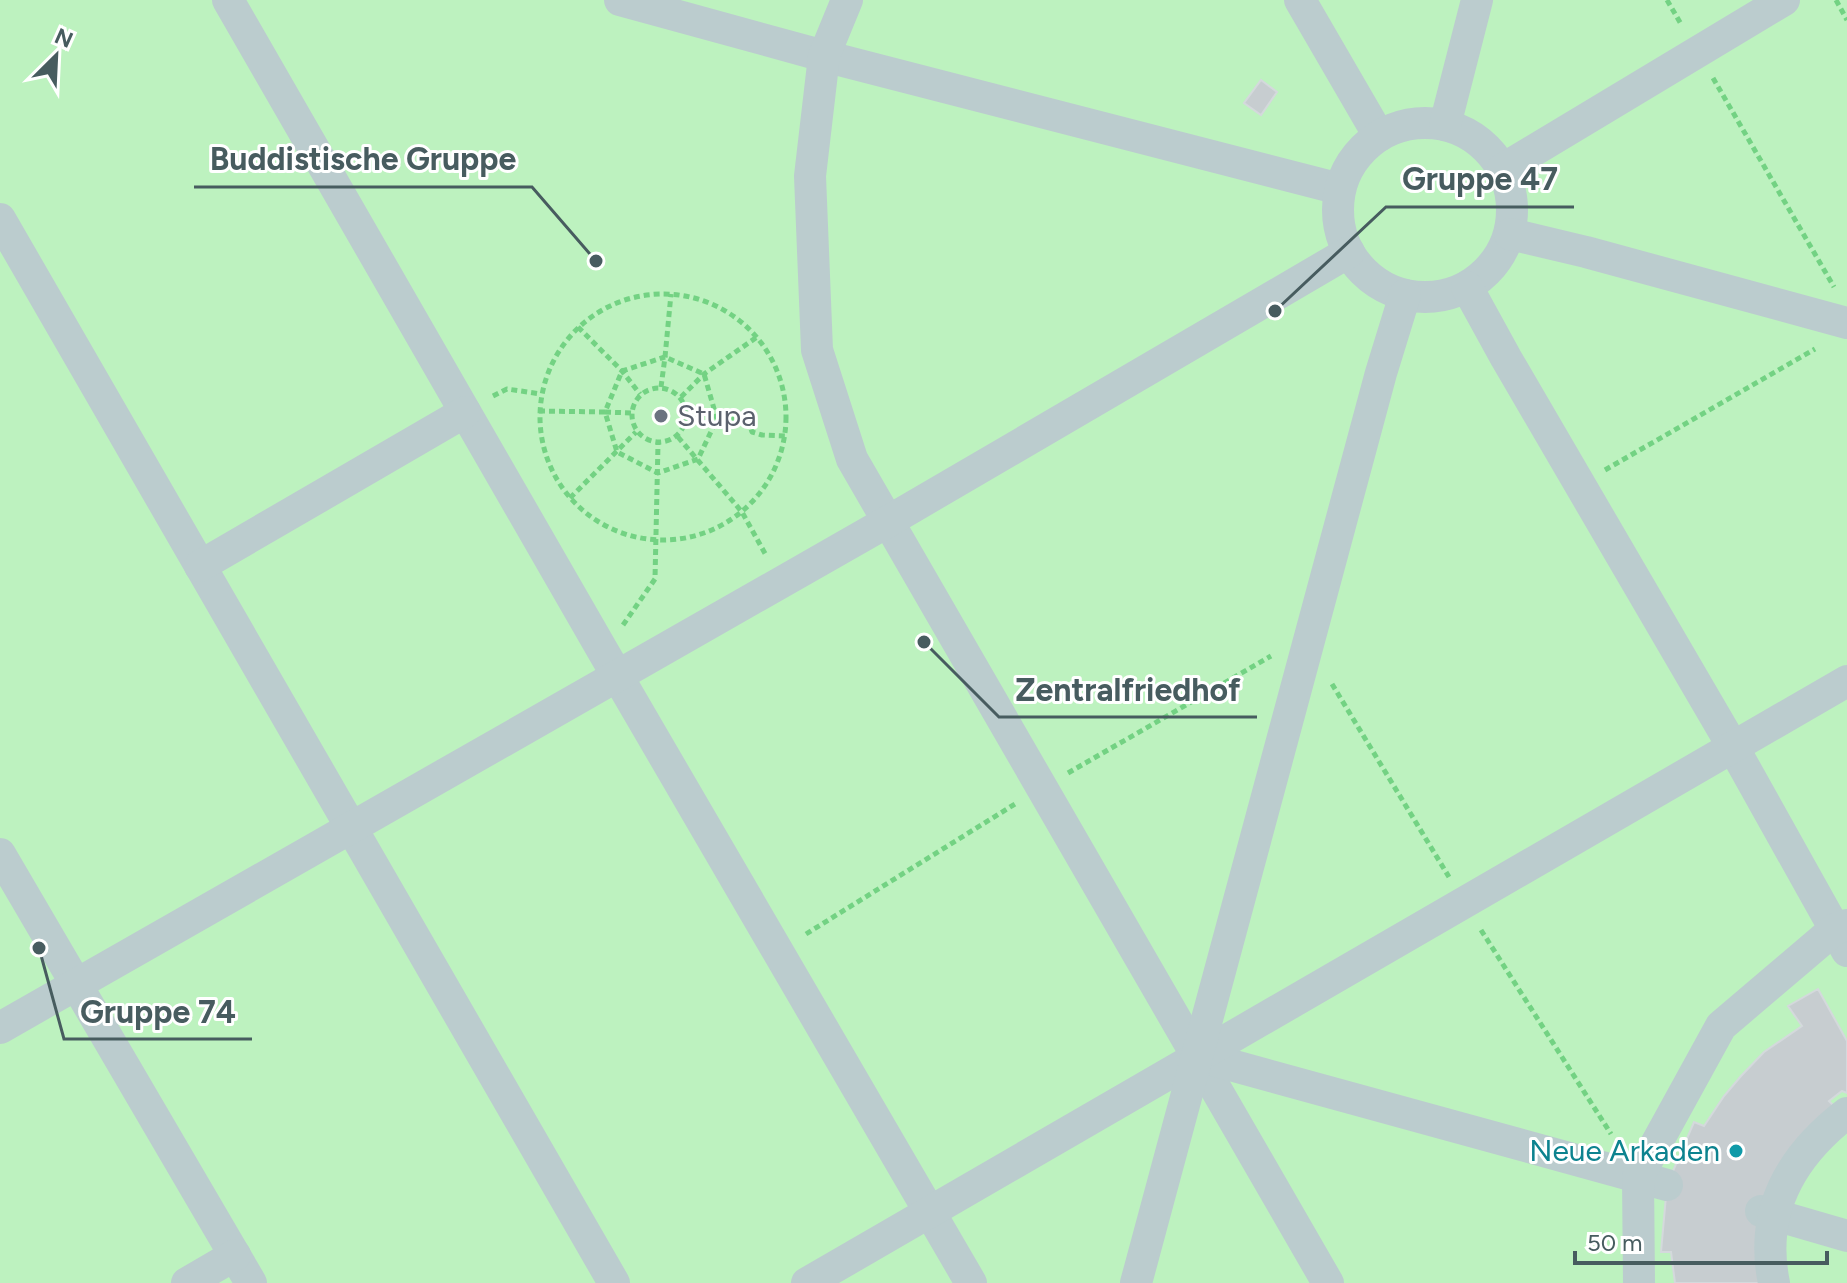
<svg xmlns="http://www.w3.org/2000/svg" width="1847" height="1283" font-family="Figtree,sans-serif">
<rect width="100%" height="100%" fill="#f3f0f1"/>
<!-- green -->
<rect fill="#bdf2bf" x="0" y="0" width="1847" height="1283"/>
<!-- building -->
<g fill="#c7cdd0" stroke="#d4d9dc" stroke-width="2">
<path d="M1261,80L1277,92L1261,115L1244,103Z"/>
<path d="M1818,989L1847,1041V1093L1842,1091L1829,1101L1834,1106L1760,1283H1675L1671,1252H1661L1667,1185L1694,1122L1704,1126L1724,1096L1741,1076L1764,1052L1802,1026L1788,1006Z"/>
</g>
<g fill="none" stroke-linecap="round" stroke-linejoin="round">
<!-- path -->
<g stroke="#73d283" stroke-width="5" stroke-dasharray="6 4" stroke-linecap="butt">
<path d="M1667,0L1681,24"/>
<path d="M1836,0L1847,20"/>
<path d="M1713,78L1834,287"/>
<circle cx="663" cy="417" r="123"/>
<path d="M578,327L622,371L640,394"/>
<circle cx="659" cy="415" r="27"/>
<path d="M493,396L507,389L541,394"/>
<path d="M681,397L704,374L757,337"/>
<path d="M539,411L605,412L622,371L665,357L661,387"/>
<path d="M631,413L605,412L617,452L658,473L698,459L717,419L704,374L665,357L671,294"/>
<path d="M688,417L748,420L752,432L762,435L785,436"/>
<path d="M678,437L742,512L767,557"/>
<path d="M1605,470L1815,349"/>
<path d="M570,498L636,432"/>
<path d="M623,625L655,579L658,444"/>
<path d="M1332,684L1449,877"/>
<path d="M1068,773L1271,656"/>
<path d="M1481,930L1611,1134"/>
<path d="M806,934L1015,804"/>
</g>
<!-- minor -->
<g stroke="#bbccce" stroke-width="32">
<path d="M228,0L604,653L971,1283"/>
<path d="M620,0L824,56L1340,189"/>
<path d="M847,0L824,56L810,176L817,350L852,459L1328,1283"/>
<path d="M1300,0L1379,136"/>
<circle cx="1425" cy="210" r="87"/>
<path d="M1445,125L1477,0"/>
<path d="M1503,169L1784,0"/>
<path d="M0,219L614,1283"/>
<path d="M1510,234L1586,252L1847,323"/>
<path d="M1467,287L1506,358L1733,747L1847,951"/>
<path d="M200,566L465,412"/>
<path d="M0,854L251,1283"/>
<path d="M0,1028L887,522L1349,252"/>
<path d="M1198,1056L1667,1185"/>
<path d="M1761,1211L1847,1236"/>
<path d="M187,1283L235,1255"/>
<path d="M807,1283L1847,681"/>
<path d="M1136,1283L1381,373L1405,295"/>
<path d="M1639,1283L1638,1177L1721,1026L1835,929L1847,925"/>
<path d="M1774,1283C1759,1211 1791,1156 1847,1113"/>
</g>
</g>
<!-- markers -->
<circle fill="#6b7280" stroke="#fff" stroke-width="3" cx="661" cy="416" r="8"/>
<circle fill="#0f9aa8" stroke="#fff" stroke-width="3" cx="1736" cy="1151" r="8"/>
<g text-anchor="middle" stroke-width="6" stroke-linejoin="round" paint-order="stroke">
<!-- worship labels -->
<g font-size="30" fill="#5b616d" stroke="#fff" text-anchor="start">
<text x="677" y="426">Stupa</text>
</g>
<!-- culture labels -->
<g font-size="30" fill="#0d838f" stroke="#fff" text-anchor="end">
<text x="1720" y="1161">Neue Arkaden</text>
</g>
</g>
<!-- callouts -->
<path fill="none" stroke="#475c5f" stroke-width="3" d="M596 261L532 187H194M1275 311L1386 207H1574M924 642L999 717H1257M39 948L64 1039H252"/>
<g fill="#475c5f" stroke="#fff" stroke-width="3">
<circle cx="596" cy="261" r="8"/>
<circle cx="1275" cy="311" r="8"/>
<circle cx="924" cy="642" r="8"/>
<circle cx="39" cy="948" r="8"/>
</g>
<g font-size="32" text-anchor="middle" font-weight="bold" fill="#475c5f" stroke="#fff" stroke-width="6" stroke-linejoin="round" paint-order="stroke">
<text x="363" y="170">Buddistische Gruppe</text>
<text x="1480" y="190">Gruppe 47</text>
<text x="1128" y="701">Zentralfriedhof</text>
<text x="158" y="1023">Gruppe 74</text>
</g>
<!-- north arrow -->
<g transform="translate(56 56) rotate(24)" stroke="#ffffff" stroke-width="6" paint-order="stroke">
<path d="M0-6L14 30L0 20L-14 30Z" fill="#475c5f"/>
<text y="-12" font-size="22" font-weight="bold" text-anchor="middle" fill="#475c5f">N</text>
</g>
<!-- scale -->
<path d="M1575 1251v12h252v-12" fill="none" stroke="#475c5f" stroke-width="4"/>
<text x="1587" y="1251" font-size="24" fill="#475c5f" stroke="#ffffff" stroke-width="6" paint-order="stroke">50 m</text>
</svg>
